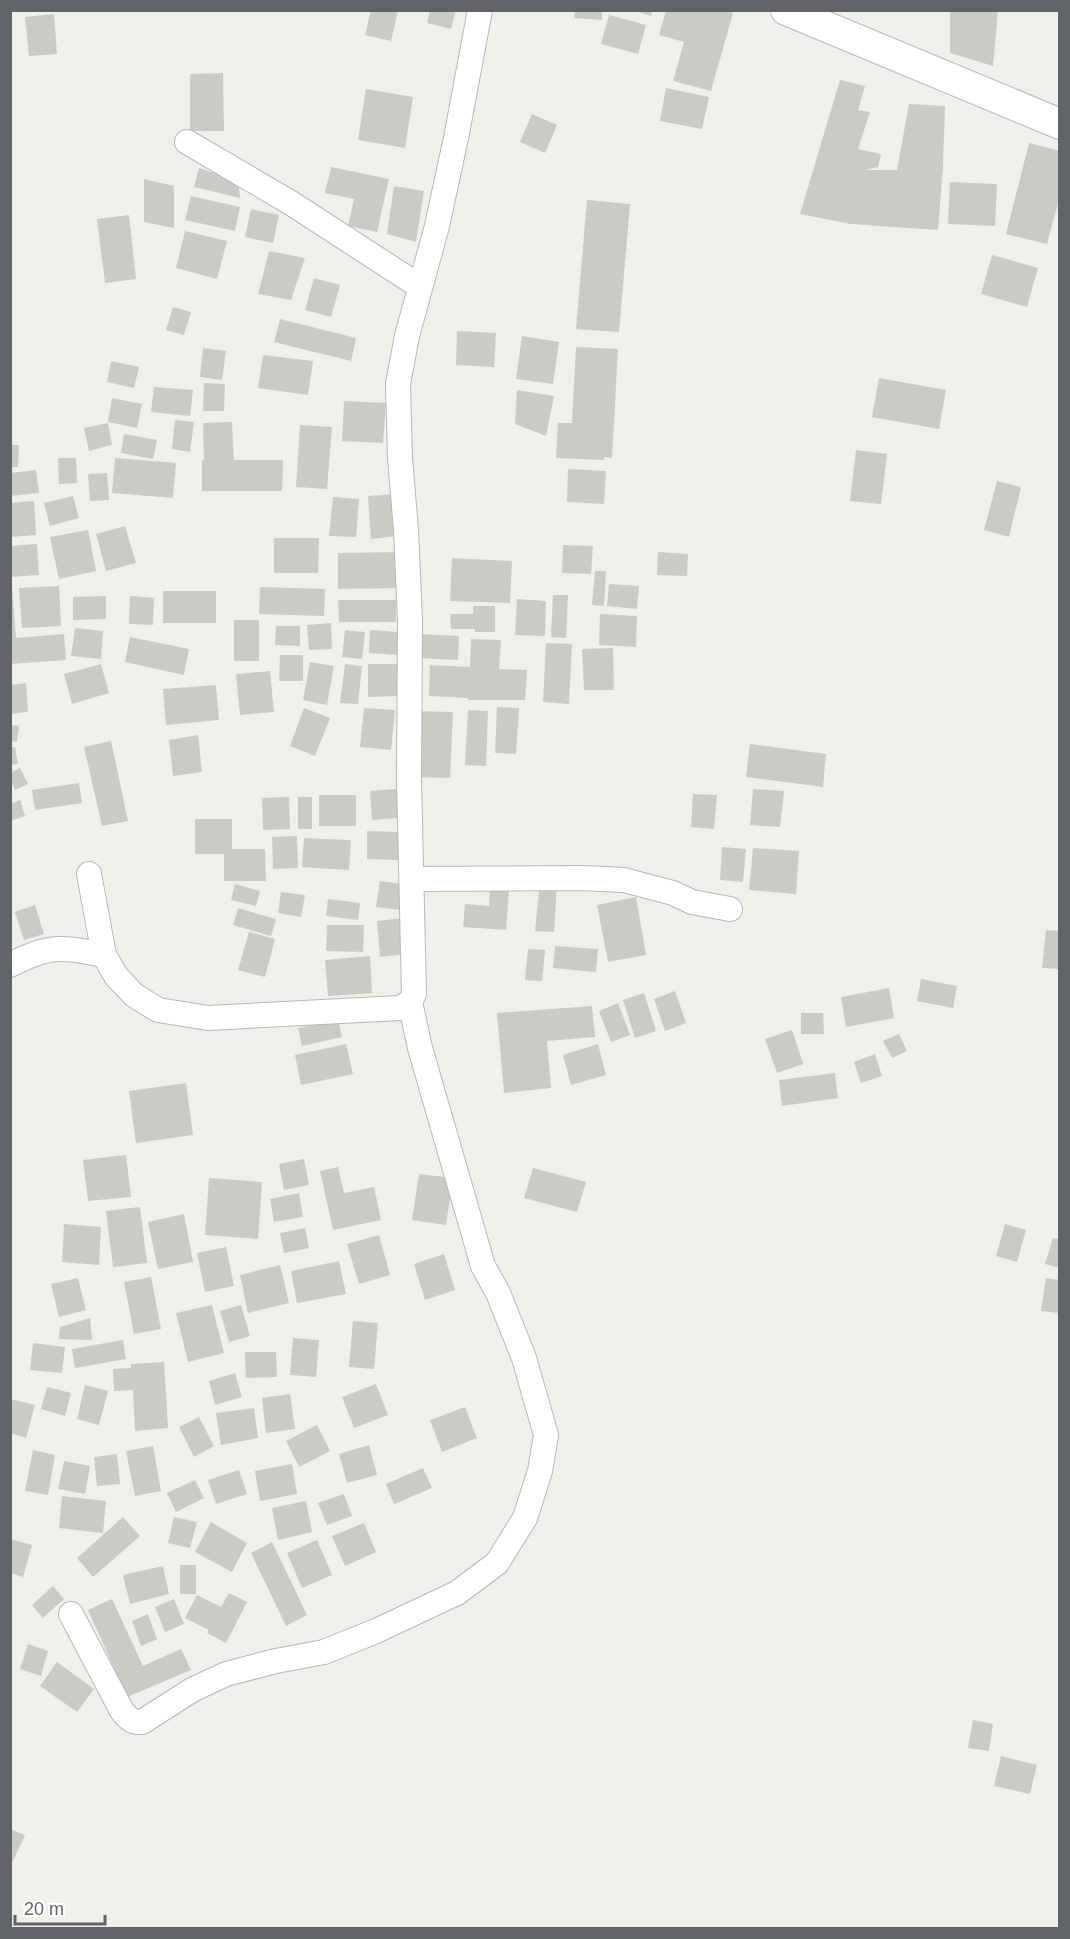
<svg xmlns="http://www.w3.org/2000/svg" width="1070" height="1939" font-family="Helvetica,sans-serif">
<rect width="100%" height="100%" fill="#f0efe9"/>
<!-- building -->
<g fill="#cccac5">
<path d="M371,10H398L391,41L365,35Z"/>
<path d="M430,10H456L451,29L427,23Z"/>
<path d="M575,10H602V20L574,18Z"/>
<path d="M633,10H652L651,16Z"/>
<path d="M666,10H722L733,13L711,91L673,81L684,42L659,35Z"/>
<path d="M950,10H998L993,66L950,53Z"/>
<path d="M54,14L57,54L29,56L25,17Z"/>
<path d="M609,15L646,25L638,54L601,44Z"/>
<path d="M223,73L224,131H190V74Z"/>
<path d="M840,80L865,86L858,110L870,112L858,149L881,154L878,167L866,170H897L909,104L945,106L943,166L938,230L851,224L800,214Z"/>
<path d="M666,88L709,97L702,129L660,121Z"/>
<path d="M366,89L413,97L405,148L358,140Z"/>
<path d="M532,114L557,125L545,153L520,142Z"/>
<path d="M1029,143L1060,151V196L1047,244L1006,234Z"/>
<path d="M331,167L389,179L377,232L348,226L354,199L325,193Z"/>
<path d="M199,168L238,181L240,198L194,187Z"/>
<path d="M144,179L174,186V228L144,222Z"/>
<path d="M950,182L997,184L995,226L948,224Z"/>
<path d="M394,186L424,191L416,242L387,234Z"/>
<path d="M191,196L240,207L235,231L185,220Z"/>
<path d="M587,200L630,204L619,332L576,329Z"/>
<path d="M251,209L279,215L273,243L245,237Z"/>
<path d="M129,215L136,279L105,283L97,219Z"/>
<path d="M185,231L227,241L217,279L176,268Z"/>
<path d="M269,251L305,258L291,300L258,294Z"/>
<path d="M992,255L1038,268L1027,307L981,294Z"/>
<path d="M314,278L340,285L331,317L305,310Z"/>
<path d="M173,307L191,312L184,335L166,330Z"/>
<path d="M280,319L356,338L351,361L274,342Z"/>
<path d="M457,331L496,333L494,367L456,365Z"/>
<path d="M522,336L559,342L553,384L516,379Z"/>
<path d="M576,347L618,349L612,458L604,457V460L556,458L558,423H572Z"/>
<path d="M203,348L226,351L222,380L200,377Z"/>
<path d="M263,355L313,361L308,395L258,388Z"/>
<path d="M111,361L139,367L134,388L107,382Z"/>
<path d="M879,378L946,390L939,429L872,417Z"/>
<path d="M204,383L225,384L224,411H203Z"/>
<path d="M154,387L193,390L190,416L151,412Z"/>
<path d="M517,390L554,396L546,436L515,424Z"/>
<path d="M112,398L142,404L137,428L108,422Z"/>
<path d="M344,401L386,403L383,443L342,441Z"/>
<path d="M175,420L194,422L190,452L172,449Z"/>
<path d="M232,422L234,460H283L282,491H202V460H204L203,423Z"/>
<path d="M108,423L112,445L89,451L84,428Z"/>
<path d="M300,425L332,427L327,489L296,487Z"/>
<path d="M124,434L157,440L153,459L121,453Z"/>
<path d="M10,445H19L18,467H10Z"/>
<path d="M856,450L887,454L881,504L850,501Z"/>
<path d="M58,458H76L77,483L59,484Z"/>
<path d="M115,458L176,463L173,498L112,493Z"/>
<path d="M568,469L606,471L604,504L567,502Z"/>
<path d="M36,470L39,493L10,496V473Z"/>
<path d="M107,473L109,500L90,501L88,474Z"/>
<path d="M997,481L1021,487L1009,537L984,530Z"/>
<path d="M397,494L399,536L371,539L368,496Z"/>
<path d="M73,496L79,518L50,526L44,503Z"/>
<path d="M333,497L359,499L356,537L329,536Z"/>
<path d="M34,501L36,535L10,537V503Z"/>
<path d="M125,526L136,563L106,571L96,534Z"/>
<path d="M88,530L96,571L59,579L50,537Z"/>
<path d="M274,538H319L318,573H274Z"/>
<path d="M37,544L39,575L10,577V546Z"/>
<path d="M563,545L593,546L591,574L562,573Z"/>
<path d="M403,552V588L338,589V553Z"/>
<path d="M658,552L688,554L687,576L657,575Z"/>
<path d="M452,558L512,561L510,603L450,601Z"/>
<path d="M595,571H606L604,606L592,605Z"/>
<path d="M609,584L639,586L637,609L607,606Z"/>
<path d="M10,586H12L16,638L64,634L66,660L10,664Z"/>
<path d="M59,586L61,626L22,628L19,588Z"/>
<path d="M260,587L325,589L324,616L259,614Z"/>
<rect x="163" y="591" width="53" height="32"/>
<path d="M553,595H568L566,638L551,637Z"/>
<path d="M106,596V619L73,620V597Z"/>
<path d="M130,596L154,598L153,625L129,624Z"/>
<path d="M517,599L546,601L545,636L515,635Z"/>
<path d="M338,600H396V622H339Z"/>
<path d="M473,606H495V632H475V629H451L450,614H473Z"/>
<path d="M600,614L637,616L636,647L599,645Z"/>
<rect x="234" y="620" width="25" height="41"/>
<path d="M331,623L332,649L309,650L307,625Z"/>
<path d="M276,626H300V646L275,645Z"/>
<path d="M75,628L103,631L101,659L71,656Z"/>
<path d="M345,630L365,632L362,659L342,657Z"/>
<path d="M370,630L398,632L397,655L369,653Z"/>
<path d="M420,634L459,636L458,660L419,658Z"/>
<path d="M130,637L189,649L184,675L125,662Z"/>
<path d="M471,639L501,640L499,669L527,670L525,700H468V698L429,696L430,665L470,667Z"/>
<path d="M546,643L572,644L569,704L543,702Z"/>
<path d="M613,648L614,690H584L582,649Z"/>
<path d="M280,655H303V681H279Z"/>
<path d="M310,662L334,666L327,705L303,700Z"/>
<path d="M101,664L109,693L72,704L64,674Z"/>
<path d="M345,664L362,666L358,704L340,703Z"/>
<path d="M368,664H399V696L368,697Z"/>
<path d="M270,671L274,712L240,715L236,674Z"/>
<path d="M26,683L28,712L10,714V685Z"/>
<path d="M216,685L219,720L166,725L163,689Z"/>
<path d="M497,707L519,708L516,754L495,753Z"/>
<path d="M304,708L330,718L315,756L290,746Z"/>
<path d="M364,708L395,710L391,750L360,747Z"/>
<path d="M468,710L488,711L486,766L465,765Z"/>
<path d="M415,711L453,712L450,778L413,777Z"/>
<path d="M10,725L19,726L17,742L10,741Z"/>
<path d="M198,735L202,772L173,776L169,740Z"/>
<path d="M111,741L128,821L102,826L84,747Z"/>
<path d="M750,744L826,754L823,787L746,777Z"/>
<path d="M15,747L18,764L10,765V748Z"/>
<path d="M20,768L28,784L15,790L10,780V773Z"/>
<path d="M79,783L82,803L35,810L32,790Z"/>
<path d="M396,789L398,818L372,820L370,791Z"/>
<path d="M753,789L784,791L780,827L750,825Z"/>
<path d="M693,794L717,795L714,829L691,827Z"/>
<rect x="319" y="795" width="37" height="31"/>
<path d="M289,797L290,829L263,830L262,798Z"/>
<rect x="298" y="797" width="14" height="32"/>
<path d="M20,800L25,816L10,821V804Z"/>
<path d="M195,819H232V849H265L266,881H224V854H195Z"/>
<path d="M367,831L399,832L398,860L367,859Z"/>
<path d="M297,836L298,868L273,869L272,837Z"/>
<path d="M304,838L351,840L349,870L302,867Z"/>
<path d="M722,847L746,849L743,882L720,880Z"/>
<path d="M753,848L799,851L796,894L749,890Z"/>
<path d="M380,881L404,884L400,910L376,907Z"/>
<path d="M540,882L557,883L554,932L535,931Z"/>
<path d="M235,884L260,891L256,906L231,900Z"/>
<path d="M490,889L509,890L506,930L463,927L465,904L489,906Z"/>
<path d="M281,892L305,895L301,917L278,913Z"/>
<path d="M636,897L646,955L608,962L597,905Z"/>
<path d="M328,899L360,903L358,920L326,916Z"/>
<path d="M35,905L44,934L24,940L15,912Z"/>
<path d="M238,908L276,919L271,936L233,925Z"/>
<path d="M404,918L407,954L380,957L377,921Z"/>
<path d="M327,925H364L363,952L326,951Z"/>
<path d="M1046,930L1060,931V969L1042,968Z"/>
<path d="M249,932L275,939L265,977L238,970Z"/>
<path d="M555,946L598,949L596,972L553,968Z"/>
<path d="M528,949L545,950L542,981L525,980Z"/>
<path d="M370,956L372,993L328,996L325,960Z"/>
<path d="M921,979L957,986L953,1008L917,1001Z"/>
<path d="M889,988L894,1018L846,1027L841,997Z"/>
<path d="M675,991L686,1023L665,1031L654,999Z"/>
<path d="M644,993L656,1031L635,1038L623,1000Z"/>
<path d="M618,1003L630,1035L611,1042L599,1011Z"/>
<path d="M592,1006L595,1037L547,1041L551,1088L504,1093L497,1013Z"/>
<path d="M801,1013H823L824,1034H801Z"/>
<path d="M338,1020L342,1037L302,1046L298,1028Z"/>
<path d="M792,1030L803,1064L777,1073L765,1039Z"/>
<path d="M899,1034L907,1051L892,1058L883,1041Z"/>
<path d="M346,1044L353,1074L301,1085L295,1055Z"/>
<path d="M598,1044L606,1075L571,1085L563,1055Z"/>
<path d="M875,1054L882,1076L861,1083L854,1062Z"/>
<path d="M835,1073L838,1098L782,1106L779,1080Z"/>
<path d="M186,1083L193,1135L136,1143L129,1091Z"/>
<path d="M126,1155L131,1197L88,1201L83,1160Z"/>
<path d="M304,1159L309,1185L284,1190L279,1164Z"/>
<path d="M338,1167L344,1193L374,1187L381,1220L333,1230L320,1171Z"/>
<path d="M533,1168L586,1182L577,1212L524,1198Z"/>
<path d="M419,1174L453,1178L446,1225L412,1220Z"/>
<path d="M209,1178L262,1182L258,1239L205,1235Z"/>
<path d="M299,1193L303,1217L274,1222L270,1199Z"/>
<path d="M140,1207L147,1263L113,1267L106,1211Z"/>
<path d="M184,1214L193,1262L158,1269L148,1222Z"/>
<path d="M64,1224L101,1227L99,1265L62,1262Z"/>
<path d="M1005,1224L1026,1230L1017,1262L996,1256Z"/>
<path d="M305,1228L309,1248L284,1253L280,1233Z"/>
<path d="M379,1235L390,1275L359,1284L347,1244Z"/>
<path d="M1053,1238L1060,1240V1268L1045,1264Z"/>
<path d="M226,1247L234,1286L205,1292L197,1253Z"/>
<path d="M444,1254L455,1290L425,1300L414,1264Z"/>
<path d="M339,1261L346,1294L297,1303L291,1271Z"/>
<path d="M280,1265L289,1303L248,1313L240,1275Z"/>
<path d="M151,1277L161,1329L134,1334L124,1282Z"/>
<path d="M78,1278L86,1310L59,1317L51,1284Z"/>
<path d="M1046,1278L1060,1280V1313L1041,1311Z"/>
<path d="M212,1305L224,1353L188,1362L176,1313Z"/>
<path d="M241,1305L250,1336L229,1342L220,1311Z"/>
<path d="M90,1318L92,1340L59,1339L60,1327Z"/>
<path d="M353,1321L378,1323L374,1369L349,1367Z"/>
<path d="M293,1338L319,1340L316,1377L290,1375Z"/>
<path d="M123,1340L126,1359L75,1368L72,1349Z"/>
<path d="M33,1343L65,1347L62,1373L30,1370Z"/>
<path d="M245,1352H276L277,1377L246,1378Z"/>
<path d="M164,1362L168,1428L135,1431L133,1390L114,1391L113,1369L131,1368V1364Z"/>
<path d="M235,1373L242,1397L215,1405L209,1381Z"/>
<path d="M376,1384L388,1415L354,1428L342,1397Z"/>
<path d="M85,1385L108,1391L99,1425L77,1419Z"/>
<path d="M47,1387L71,1393L65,1416L41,1409Z"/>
<path d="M290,1394L295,1429L266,1433L262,1398Z"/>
<path d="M10,1399L35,1405L26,1438L10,1433Z"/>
<path d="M465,1407L477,1438L442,1452L430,1420Z"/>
<path d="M254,1408L258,1438L221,1445L216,1413Z"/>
<path d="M199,1417L214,1446L194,1457L179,1427Z"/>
<path d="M317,1425L330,1451L299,1467L286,1441Z"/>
<path d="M369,1445L377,1475L347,1483L339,1454Z"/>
<path d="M153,1446L161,1491L135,1496L126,1451Z"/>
<path d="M33,1450L55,1455L48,1495L25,1491Z"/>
<path d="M117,1454L120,1484L97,1486L94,1457Z"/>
<path d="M64,1461L90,1466L85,1494L58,1489Z"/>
<path d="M292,1464L297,1494L260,1501L255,1471Z"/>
<path d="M423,1468L432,1488L394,1504L386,1484Z"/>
<path d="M239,1470L247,1494L216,1504L208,1480Z"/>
<path d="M195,1480L204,1498L176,1512L167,1493Z"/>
<path d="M344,1494L352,1516L327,1525L318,1503Z"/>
<path d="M62,1496L106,1501L103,1533L59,1528Z"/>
<path d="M306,1501L312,1532L278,1540L272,1508Z"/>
<path d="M123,1517L140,1536L93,1577L77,1558Z"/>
<path d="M174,1517L197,1522L190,1548L168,1543Z"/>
<path d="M211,1522L247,1543L232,1572L195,1552Z"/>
<path d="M364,1523L376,1552L345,1566L332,1536Z"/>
<path d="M10,1539L32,1545L23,1577L10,1573Z"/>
<path d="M317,1540L332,1575L302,1588L287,1553Z"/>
<path d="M272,1542L307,1615L286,1626L251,1553Z"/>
<rect x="180" y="1565" width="16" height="29"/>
<path d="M163,1566L169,1594L130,1604L123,1575Z"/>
<path d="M53,1586L64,1599L43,1618L32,1605Z"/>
<path d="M229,1593L247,1602L226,1643L207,1633L209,1630L185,1618L197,1595L221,1607Z"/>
<path d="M112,1599L143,1666L181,1649L191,1670L127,1697L88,1610Z"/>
<path d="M174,1599L184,1624L165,1632L155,1607Z"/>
<path d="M148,1614L157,1639L141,1646L132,1621Z"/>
<path d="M28,1644L48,1651L41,1676L20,1669Z"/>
<path d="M57,1662L94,1689L77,1712L40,1686Z"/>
<path d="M973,1720L993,1724L989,1751L968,1748Z"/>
<path d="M1001,1756L1037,1765L1030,1794L994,1786Z"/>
<path d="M10,1829L25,1835L12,1863H10Z"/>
</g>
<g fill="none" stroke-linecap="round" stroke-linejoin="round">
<defs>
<g id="minor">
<path d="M187,142L291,203L419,286"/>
<path d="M89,874L104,955L116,976L134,995L158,1010L208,1018L400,1008L410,1002L414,994L409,780L410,621L406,530L400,458L398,384L407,336L437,226L456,138L480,10"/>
<path d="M412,879L581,878L624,880L673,893L692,902L730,909"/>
<path d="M10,965C50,944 61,947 104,955"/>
<path d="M71,1614L122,1711C128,1718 132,1723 142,1722L192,1690L226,1674L276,1661L324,1652L376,1631L457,1593L497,1563L525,1518L540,1471L546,1435L524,1358L498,1293L483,1266L420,1048L410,1002"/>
</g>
<path id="tertiary" d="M786,10L1060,124"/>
</defs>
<!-- minor casing -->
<use href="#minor" stroke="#b5b8bb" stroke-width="26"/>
<!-- tertiary casing -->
<use href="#tertiary" stroke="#b5b8bb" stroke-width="32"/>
<!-- minor -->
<use href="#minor" stroke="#fff" stroke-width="24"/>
<!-- tertiary -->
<use href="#tertiary" stroke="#fff" stroke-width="30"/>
</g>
<!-- border -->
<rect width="1070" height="1939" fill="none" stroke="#606367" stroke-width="24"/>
<!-- scale -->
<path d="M15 1915v9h90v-9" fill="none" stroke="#606367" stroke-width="3"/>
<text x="24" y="1915" font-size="18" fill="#606367" stroke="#ffffff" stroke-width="4.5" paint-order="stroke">20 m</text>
</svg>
